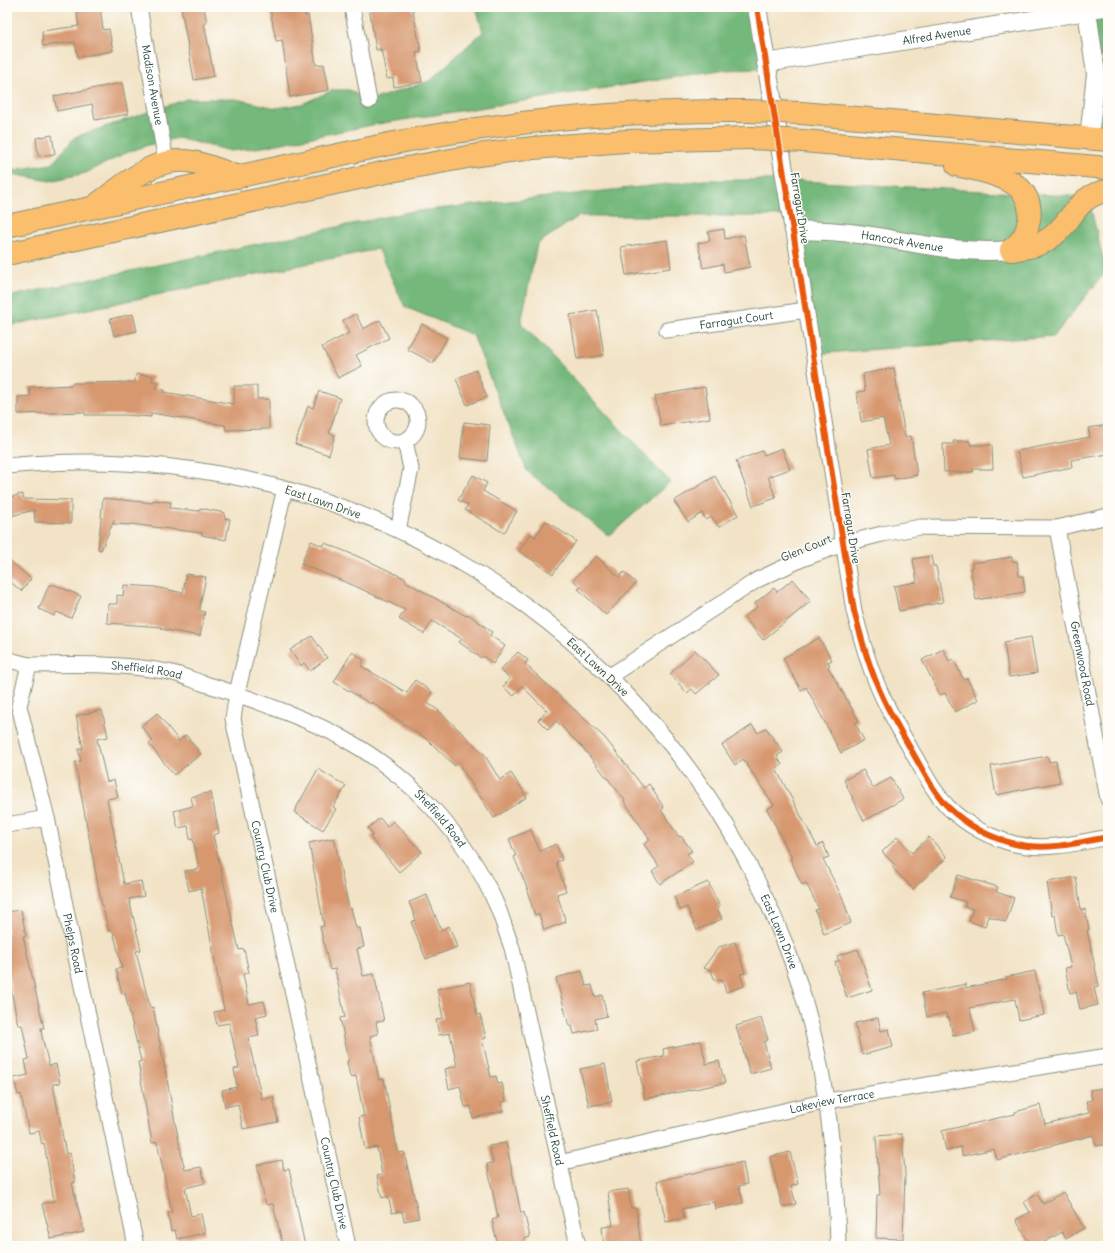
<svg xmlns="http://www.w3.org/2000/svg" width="1115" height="1253" viewBox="0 0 1115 1253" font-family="Delius,sans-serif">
	<rect width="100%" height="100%" fill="#fdfcf7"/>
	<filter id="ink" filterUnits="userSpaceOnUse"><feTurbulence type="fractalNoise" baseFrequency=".025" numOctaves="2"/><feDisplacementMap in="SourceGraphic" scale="8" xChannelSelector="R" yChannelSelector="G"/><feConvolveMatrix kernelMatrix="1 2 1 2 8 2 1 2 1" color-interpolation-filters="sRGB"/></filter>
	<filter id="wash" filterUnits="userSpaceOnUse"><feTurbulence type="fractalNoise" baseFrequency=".012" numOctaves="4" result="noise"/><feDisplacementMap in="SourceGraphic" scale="16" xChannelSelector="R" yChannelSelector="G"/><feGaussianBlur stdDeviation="0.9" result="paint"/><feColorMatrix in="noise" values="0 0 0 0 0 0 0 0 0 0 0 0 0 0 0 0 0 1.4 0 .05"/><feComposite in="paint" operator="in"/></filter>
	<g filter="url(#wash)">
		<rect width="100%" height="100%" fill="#f2e3c6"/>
		<g fill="#74b87c" stroke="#4a7a58">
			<polygon points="476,7 757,7 767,69 720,70 377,124 263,147 231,151 178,138 148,145 126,153 86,173 50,181 7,173 7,171 52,164 75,137 187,99 236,99 276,108 302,104 333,90 349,90 369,101 429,81 483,32"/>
			<polygon points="1108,8 1108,140 1089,138 1087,11"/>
			<polygon points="705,180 785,180 1088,197 1106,271 1054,336 813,354 791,216 579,216 537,244 521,323 670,482 609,536 527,471 473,335 405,307 378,249 7,326 7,297 408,212"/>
		</g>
		<g id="blocks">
			<g fill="#d79870">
				<polygon points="76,7 100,7 103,30 109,29 113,51 78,57 75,42 43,46 42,31 79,26"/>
				<polygon points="181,7 204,7 207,23 204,23 214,76 194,80"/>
				<polygon points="281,7 304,7 305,16 308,15 316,65 324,64 329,90 290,97 282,40 276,41 270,9"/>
				<polygon points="369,7 412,7 421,51 416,52 422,82 394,87 393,78 387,79 381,49 376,50"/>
				<polygon points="122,83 128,114 95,120 92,104 57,111 54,96"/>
				<polygon points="52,135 55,154 38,156 36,138"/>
				<polygon points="724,229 725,239 744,235 750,267 724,272 723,264 703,268 698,243 710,241 708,232"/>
				<polygon points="667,240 671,268 626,275 621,247"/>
				<polygon points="597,310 604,355 577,359 570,315"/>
				<polygon points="133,314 137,331 114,336 110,319"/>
				<polygon points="356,314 363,329 380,320 389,338 356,355 362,366 338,378 322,347 349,333 343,320"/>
				<polygon points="422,324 447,338 433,363 407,349"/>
				<polygon points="894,368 905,437 911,436 917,475 895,479 894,475 873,478 868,449 889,445 883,418 861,422 857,392 865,391 863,374"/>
				<polygon points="476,370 487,397 467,405 456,379"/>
				<polygon points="136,374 153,376 152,382 157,382 156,389 165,390 164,392 234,404 234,386 257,386 257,399 269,399 269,429 226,430 225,425 151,413 151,417 125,415 85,415 85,412 18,414 18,397 30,396 29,387 72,385 72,383 87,383 135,382"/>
				<polygon points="705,387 710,418 661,426 655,396"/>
				<polygon points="319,391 340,398 329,433 335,435 329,455 295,444 308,406 313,408"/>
				<polygon points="464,422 490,425 487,461 460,458"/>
				<polygon points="1108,425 1108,454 1071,460 1072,467 1023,477 1017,451 1090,437 1088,428"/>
				<polygon points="953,441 970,441 970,445 992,445 993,469 973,469 973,472 944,472 943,444 954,444"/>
				<polygon points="782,448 790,469 768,477 776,498 753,506 736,461 762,451 764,455"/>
				<polygon points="473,475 487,483 483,491 517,511 504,533 465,510 468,505 458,500"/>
				<polygon points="715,476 738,515 719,527 712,517 706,520 702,513 688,522 674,501"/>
				<polygon points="22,494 24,499 71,500 71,523 35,522 34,510 7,517 7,498"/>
				<polygon points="103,498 153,503 153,500 171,502 170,508 199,511 200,508 225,513 224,518 230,519 226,540 202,535 202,533 130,524 130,525 113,524 114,520 101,550 98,549"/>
				<polygon points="546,521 576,541 553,574 519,551 531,534 535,537"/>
				<polygon points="311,541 323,546 325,543 371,562 406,579 405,581 466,616 468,614 492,632 490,635 505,646 493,664 483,656 481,658 459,642 462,639 432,621 424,634 399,619 405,610 355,586 301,564"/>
				<polygon points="596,556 619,577 624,572 636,583 606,615 578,589 581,587 573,580"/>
				<polygon points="931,556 933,566 936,566 943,602 899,611 894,586 917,582 913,559"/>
				<polygon points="1012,557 1012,562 1017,561 1019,576 1023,576 1025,592 976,600 970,568 972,567 972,563"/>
				<polygon points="7,558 31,579 21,591 7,579"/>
				<polygon points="186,574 206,577 200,606 200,611 205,612 200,636 161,629 162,627 107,623 108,604 117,604 117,595 123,596 124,585 155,587 183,593"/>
				<polygon points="793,579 811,601 763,640 744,617 757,607 755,603 774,588 777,592"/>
				<polygon points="49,585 55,585 81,596 71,618 57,612 54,616 39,609"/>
				<polygon points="312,636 327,658 310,671 304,663 301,666 290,650"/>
				<polygon points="1031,637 1037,673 1009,677 1004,642"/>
				<polygon points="819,638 832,660 828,662 830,665 828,667 859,721 855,723 864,740 841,753 806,687 801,690 783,658"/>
				<polygon points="943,649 949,661 953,659 964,680 967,678 978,700 955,712 945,693 940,695 922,660"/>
				<polygon points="695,650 719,675 696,694 692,689 687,693 670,674"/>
				<polygon points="352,652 364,660 361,666 407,693 415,680 432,692 426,702 438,710 484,754 500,780 511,773 527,797 494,818 458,763 455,766 429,741 372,702 371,704 334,682"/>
				<polygon points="518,652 528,660 525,664 605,738 644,788 649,784 664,808 661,810 679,837 681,836 692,851 687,854 693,862 660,884 652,871 659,866 644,844 650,840 624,801 625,800 582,747 556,721 548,730 538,720 547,711 522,686 514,696 503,687 510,678 500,670"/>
				<polygon points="102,710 108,737 97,739 107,782 114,780 118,797 107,799 124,884 141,881 144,896 129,899 141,950 136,951 150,1008 153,1007 182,1158 185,1170 201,1167 205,1183 185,1188 191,1216 201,1214 205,1233 177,1239 175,1230 171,1231 168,1213 172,1212 157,1142 152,1143 138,1062 141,1061 125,993 122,994 116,969 122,968 113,931 109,931 101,901 75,762 81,761 78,749 83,748 76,716"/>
				<polygon points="157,713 179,741 186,735 201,754 174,775 149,744 153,741 141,726"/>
				<polygon points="752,725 758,733 766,728 783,752 777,756 782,765 776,769 817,846 823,843 829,857 823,859 843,899 851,923 824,934 815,910 819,909 806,883 802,885 790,858 792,858 767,809 774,805 743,759 735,765 722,745"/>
				<polygon points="1048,756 1049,762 1056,761 1060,782 996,795 991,766"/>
				<polygon points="318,769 346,786 333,807 336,809 323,830 294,812"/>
				<polygon points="863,770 873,788 891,778 903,799 864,821 844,780"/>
				<polygon points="211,792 219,833 213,835 239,950 244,949 249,973 243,974 249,1004 264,1001 267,1014 255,1017 259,1036 248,1038 262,1100 273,1097 278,1122 243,1129 238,1104 225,1107 222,1090 237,1087 234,1069 239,1068 229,1023 217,1025 214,1012 224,1010 201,888 189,891 185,871 199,869 193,839 190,840 188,826 178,828 174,811 193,806 191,797"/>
				<polygon points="380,818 387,827 393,821 422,852 399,872 370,837 373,835 368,828"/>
				<polygon points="531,830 540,851 556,844 562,860 556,862 566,891 557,894 566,922 544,930 539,914 535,915 527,891 528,890 514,857 516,856 509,839"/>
				<polygon points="897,837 912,853 929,837 947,857 913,889 892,867 895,865 882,852"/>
				<polygon points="334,838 349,909 351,908 356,928 360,928 364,947 357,949 363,976 374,974 384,1021 376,1022 378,1034 370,1036 379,1080 384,1079 398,1153 404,1152 419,1218 404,1221 402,1211 392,1213 388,1196 382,1198 377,1176 382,1175 377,1147 365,1149 359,1117 364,1116 356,1076 350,1077 347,1061 349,1060 340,1018 345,1017 335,969 330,970 320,927 324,926 309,843"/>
				<polygon points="958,875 998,887 996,892 1014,898 1006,922 988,916 985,927 969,921 973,909 964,907 966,902 950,897"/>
				<polygon points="1076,877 1081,910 1085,909 1089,930 1087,930 1099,986 1094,987 1098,1005 1080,1009 1076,992 1070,993 1065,968 1071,967 1063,934 1058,935 1055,915 1052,916 1047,882"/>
				<polygon points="708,882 720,907 717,908 722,919 697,930 687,907 680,910 674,897"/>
				<polygon points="427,895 441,930 449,926 457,947 426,959 411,922 416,920 409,902"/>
				<polygon points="21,910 26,936 23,936 44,1028 41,1028 42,1036 49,1066 56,1064 60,1083 53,1084 66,1154 70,1153 75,1183 72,1183 84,1232 51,1239 42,1204 54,1201 44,1143 42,1144 39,1131 29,1133 21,1094 18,1095 14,1078 28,1075 25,1060 29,1059 22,1025 18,1025 7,969 7,912"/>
				<polygon points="735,942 745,973 740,974 744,986 726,992 722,979 715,981 711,970 703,968 719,947"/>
				<polygon points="858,949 872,990 847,998 835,962 839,961 837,956"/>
				<polygon points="582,971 586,986 592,985 595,997 602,995 607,1016 595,1019 597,1029 574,1034 572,1026 569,1026 556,978"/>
				<polygon points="1035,971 1044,1015 1019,1020 1015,999 970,1008 975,1032 953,1036 949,1017 947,1018 946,1013 927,1017 922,993 966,984 966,988 1007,979 1006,977"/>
				<polygon points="470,982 477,1015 480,1014 486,1038 482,1039 491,1077 496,1076 498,1084 502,1083 506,1101 501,1102 503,1111 473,1118 471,1106 465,1107 460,1086 449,1089 445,1069 457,1066 450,1033 439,1035 436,1020 443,1018 437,989"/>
				<polygon points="761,1018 768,1040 764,1042 771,1068 750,1074 736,1026"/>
				<polygon points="878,1018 881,1031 889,1029 893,1047 862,1055 855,1023"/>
				<polygon points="701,1041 706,1064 719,1061 725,1083 645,1099 637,1061 664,1056 663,1049"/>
				<polygon points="605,1064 612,1102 589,1106 580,1069"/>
				<polygon points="1108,1087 1108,1144 1096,1146 1093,1135 997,1160 994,1149 962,1156 961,1147 946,1151 942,1131 1015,1114 1015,1112 1040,1105 1045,1124 1089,1113 1086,1101 1092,1100 1090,1090"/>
				<polygon points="902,1134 905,1174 903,1239 876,1238 877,1195 880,1195 876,1136"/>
				<polygon points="506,1143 521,1213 524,1212 530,1237 524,1239 525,1246 498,1246 492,1220 498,1218 487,1164 493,1163 489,1146"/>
				<polygon points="790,1152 798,1184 791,1186 796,1204 782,1207 770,1157"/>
				<polygon points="282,1160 284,1170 289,1169 305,1246 283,1246 273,1204 266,1205 257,1165"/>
				<polygon points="743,1162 747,1184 739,1186 743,1203 715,1209 714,1202 682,1209 684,1218 666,1222 657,1181"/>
				<polygon points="628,1189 631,1208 636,1208 641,1246 604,1246 602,1227 613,1226 608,1192"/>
				<polygon points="1063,1192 1084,1228 1066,1239 1062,1232 1038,1246 1031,1246 1016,1220 1030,1212 1024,1202 1037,1194 1043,1204"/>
			</g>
		</g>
	</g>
	<g filter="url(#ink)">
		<use href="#blocks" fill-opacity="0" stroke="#88907d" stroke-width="1"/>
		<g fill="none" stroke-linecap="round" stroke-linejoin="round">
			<defs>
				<g id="minor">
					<path id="s1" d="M139 7 166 162"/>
					<polyline points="352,7 369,101"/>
					<polyline points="1086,7 1087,11 1108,8"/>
					<path d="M794 231 854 611C862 641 870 671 884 700 893 719 904 737 914 755 925 774 934 793 949 808 968 826 991 838 1015 844 1046 851 1078 843 1108 837"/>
					<path id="s2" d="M667 330 806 310"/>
					<circle cx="397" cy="421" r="21"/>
					<path id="s3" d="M7 466C347 431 658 625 784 941 823 1038 836 1143 838 1246"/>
					<path id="s4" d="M285 488 237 693 233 719 348 1246"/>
					<path id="s5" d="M1057 528 1108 799"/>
					<polyline points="398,530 411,469 405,441"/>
					<path id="s6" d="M7 658 13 661 29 665 19 706 47 818 136 1246"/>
					<path id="s7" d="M29 665C75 664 122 663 168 672 179 674 191 679 202 683 229 691 254 700 280 710 300 718 321 726 341 737 411 775 466 835 498 908 503 921 507 935 512 948L578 1246"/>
					<polyline points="610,676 757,580 802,559 843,544 882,534 921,527 1057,528 1108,516"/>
					<polyline points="7,825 47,818"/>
					<path id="s8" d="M559 1163 827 1101 1108 1056"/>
				</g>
				<g id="tertiary">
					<path id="s9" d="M757 7 794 231C867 226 938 257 1011 250"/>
					<path id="s10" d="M766 63 1087 11 1096 74 1089 138"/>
				</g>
				<g id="trunk">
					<polyline points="801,113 1108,140"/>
					<polyline points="803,141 1108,168"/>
					<path d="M957 165C985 172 1036 178 1029 220 1027 233 1022 242 1011 250"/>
					<path d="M99 203C127 183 157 154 193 162 208 165 223 171 238 177"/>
					<path d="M7 226 389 144C508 120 627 110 748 111"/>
					<path d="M1011 250C1023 248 1037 247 1047 240 1073 225 1074 195 1108 191"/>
					<polyline points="7,254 391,171 478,155 533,148 626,141 751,138"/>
				</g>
			</defs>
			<use href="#minor" stroke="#88907d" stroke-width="17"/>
			<use href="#tertiary" stroke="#88907d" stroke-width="20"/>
			<use href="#trunk" stroke="#88907d" stroke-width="24"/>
			<use href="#minor" stroke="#fff" stroke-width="15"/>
			<use href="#tertiary" stroke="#fff" stroke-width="18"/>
			<use href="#trunk" stroke="#fabe6d" stroke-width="22"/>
			<defs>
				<g id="trunk-bridge">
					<polyline points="748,111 801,113"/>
					<polyline points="751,138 803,141"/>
				</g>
			</defs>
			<use href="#trunk-bridge" stroke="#88907d" stroke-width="24" stroke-linecap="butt"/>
			<use href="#trunk-bridge" stroke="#fabe6d" stroke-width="22"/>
			<defs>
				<path id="cycleway" d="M757 7 854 611C862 641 870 671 884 700 893 719 904 737 914 755 925 774 934 793 949 808 968 826 991 838 1015 844 1046 851 1078 843 1108 837"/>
			</defs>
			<use href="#cycleway" stroke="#fdfcf7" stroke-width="8"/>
			<use href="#cycleway" stroke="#e8590c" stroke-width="6"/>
		</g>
	</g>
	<g text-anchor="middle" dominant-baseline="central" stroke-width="3" stroke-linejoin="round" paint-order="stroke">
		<g font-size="11" fill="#1f3d34" stroke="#fdfcf7">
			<text stroke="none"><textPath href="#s10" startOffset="173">Alfred Avenue</textPath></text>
			<text stroke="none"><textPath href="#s1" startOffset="79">Madison Avenue</textPath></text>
			<text transform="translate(800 208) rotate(81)">Farragut Drive</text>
			<text stroke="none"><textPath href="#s9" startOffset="336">Hancock Avenue</textPath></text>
			<text stroke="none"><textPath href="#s2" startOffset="70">Farragut Court</textPath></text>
			<text transform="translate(323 502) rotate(19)">East Lawn Drive</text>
			<text transform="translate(851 528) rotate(81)">Farragut Drive</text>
			<text transform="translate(806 548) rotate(-22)">Glen Court</text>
			<text stroke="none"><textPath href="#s5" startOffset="138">Greenwood Road</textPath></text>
			<text transform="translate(598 667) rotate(43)">East Lawn Drive</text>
			<text stroke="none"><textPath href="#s7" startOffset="118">Sheffield Road</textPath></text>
			<text stroke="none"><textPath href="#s7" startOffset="454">Sheffield Road</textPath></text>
			<text stroke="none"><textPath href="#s4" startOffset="388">Country Club Drive</textPath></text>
			<text stroke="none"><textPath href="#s3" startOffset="968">East Lawn Drive</textPath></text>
			<text stroke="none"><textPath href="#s6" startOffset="309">Phelps Road</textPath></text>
			<text stroke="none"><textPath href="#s8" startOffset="280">Lakeview Terrace</textPath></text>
			<text stroke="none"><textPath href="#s7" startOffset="790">Sheffield Road</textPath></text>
			<text stroke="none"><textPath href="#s4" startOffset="712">Country Club Drive</textPath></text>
		</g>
	</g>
	<rect width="1115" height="1253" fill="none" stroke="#fdfcf7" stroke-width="24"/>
</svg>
